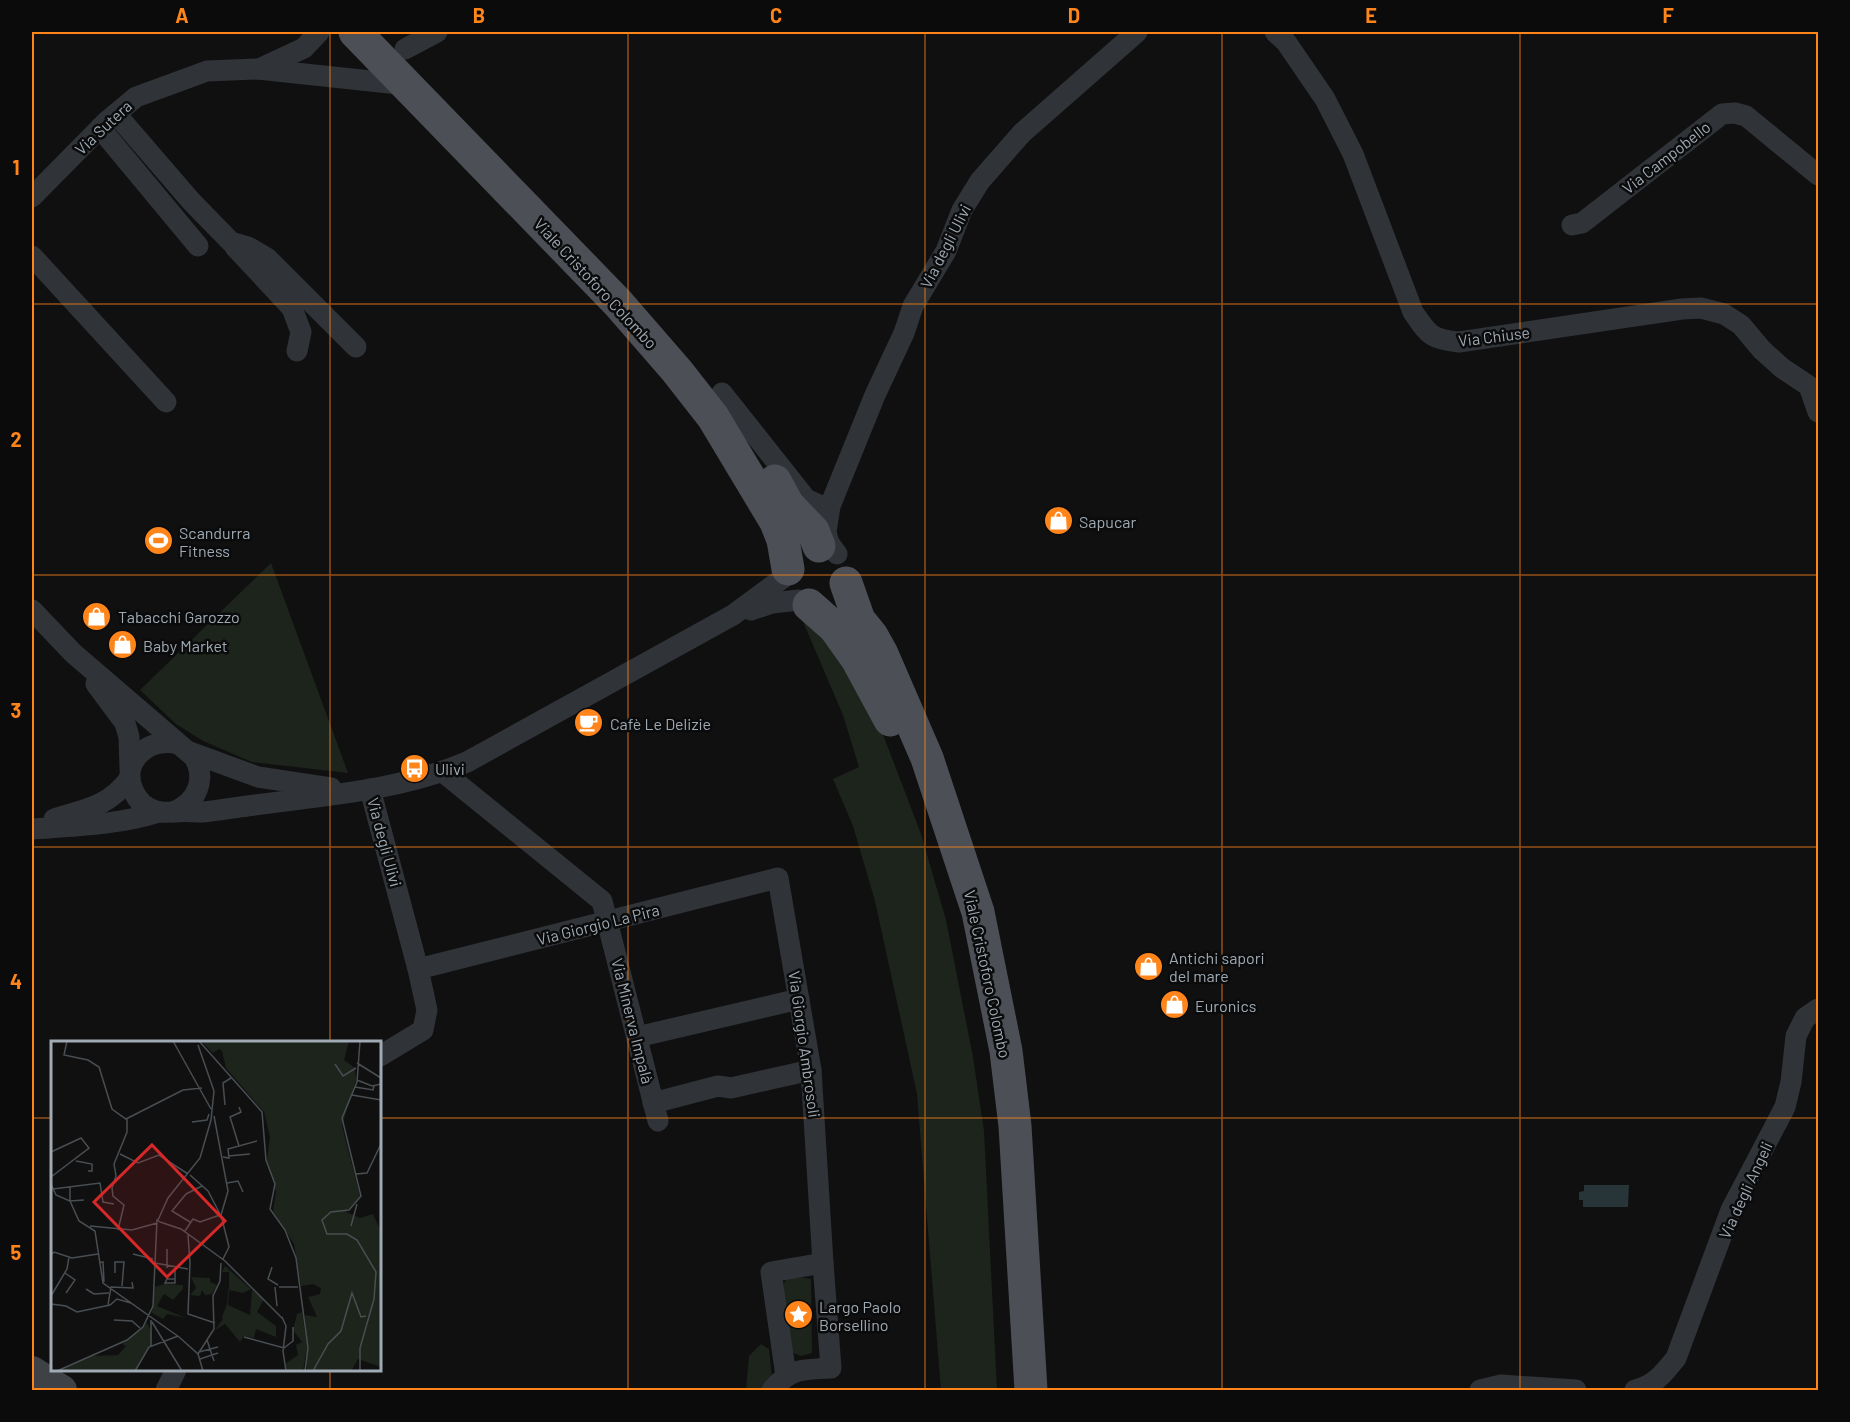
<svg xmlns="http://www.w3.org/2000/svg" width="1850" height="1422" viewBox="0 0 1850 1422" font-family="Barlow,sans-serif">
	<rect width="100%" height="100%" fill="#101011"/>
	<g fill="#1c241c">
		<polygon points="271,563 348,773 252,762 203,741 176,724 140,690"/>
		<polygon points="801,617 819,627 879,724 921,834 946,920 973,1057 984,1131 997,1390 941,1390 917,1094 875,901 853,826 833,779 859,767 843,715"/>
		<polygon points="793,1276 811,1279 812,1353 801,1356 793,1353 782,1287 786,1280"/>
		<polygon points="761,1344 769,1349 772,1379 762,1390 746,1390 749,1356"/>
	</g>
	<polygon fill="#273438" points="1584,1185 1629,1185 1628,1207 1583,1207 1583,1200 1579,1200 1579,1192 1584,1191"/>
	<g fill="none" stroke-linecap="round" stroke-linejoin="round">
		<g stroke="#303337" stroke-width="21">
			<path d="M1275 32 1286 42 1325 99 1353 154 1413 312C1429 335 1430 339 1459 342L1682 309 1701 308 1724 314 1741 325 1762 350 1782 368 1809 386 1818 412"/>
			<polyline points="405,49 437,32"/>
			<polyline points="259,69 304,48 319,32"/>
			<polyline points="116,114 191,201 231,242 248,247 267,258 356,347"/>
			<polyline points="100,128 198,246"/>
			<polyline points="32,197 106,122 136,97 207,71 258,69 408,85"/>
			<polyline points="1572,225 1582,223 1722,114 1735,113 1746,116 1818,175"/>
			<polyline points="235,247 292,308 301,332 297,351"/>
			<polyline points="32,256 166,402"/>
			<polyline points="722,393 806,499 819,505 830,506"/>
			<polyline points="837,554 829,543 826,532 830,506 875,395 904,333 913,306 946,251 962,210 980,181 1022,133 1137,32"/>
			<path d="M32 610 73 653 194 757C207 779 197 803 173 812"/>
			<polyline points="751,610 772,603 799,600"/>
			<polyline points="96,684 125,723 129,737 130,769"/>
			<path d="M178 744C151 736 120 760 133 790 137 800 145 808 156 811 162 813 168 812 174 812 183 811 192 812 202 812 217 811 232 808 247 806 320 796 398 791 467 762L733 615 787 575"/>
			<polyline points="190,752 258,777 331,788"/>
			<polyline points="443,772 602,901 658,1121"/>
			<polyline points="370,789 418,969 427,1010 423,1030 380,1056"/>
			<path d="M54 819C86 809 108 807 130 778"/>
			<path d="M32 829C74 826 118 825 159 812"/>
			<polyline points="418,969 778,878 811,1070 823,1263"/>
			<polyline points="637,1037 799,999"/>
			<polyline points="653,1103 718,1086 731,1088 811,1070"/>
			<polyline points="166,1390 176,1370"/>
			<path d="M772 1390C791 1367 803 1370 831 1368L823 1263 771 1272 786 1376"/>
			<polyline points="1480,1390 1501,1385 1576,1390"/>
			<path d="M1635 1390C1654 1386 1664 1373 1676 1358L1731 1210 1785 1107 1791 1082 1796 1036 1805 1018 1818 1009"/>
		</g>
		<polyline stroke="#3e4247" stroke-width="30" points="32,1371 62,1390"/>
		<g stroke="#4c5056" stroke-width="33">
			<polyline points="355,32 618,303 677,371 713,417 776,522 783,540 788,569"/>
			<polyline points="775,481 788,505 813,531 819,546"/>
			<polyline points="846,583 859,620 872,636 882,654 927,758 978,912 1006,1051 1015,1126 1031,1390"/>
			<polyline points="809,605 835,628 857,659 890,720"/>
		</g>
	</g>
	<path fill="none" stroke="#ff851a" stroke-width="1.5" stroke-opacity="0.55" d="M330 32V1042M628 32V1390M925 32V1390M1222 32V1390M1520 32V1390M32 304H1818M32 575H1818M32 847H1818M32 1118H52M380 1118H1818M330 1370V1390"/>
	<defs>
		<symbol id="shop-disc" viewBox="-11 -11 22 22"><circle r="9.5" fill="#ff851a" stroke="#0b0b0c"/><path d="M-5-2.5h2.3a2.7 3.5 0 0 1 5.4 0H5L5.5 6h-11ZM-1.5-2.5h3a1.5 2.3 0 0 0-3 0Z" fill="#fff"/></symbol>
		<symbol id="stadium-disc" viewBox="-11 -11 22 22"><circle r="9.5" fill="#ff851a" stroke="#0b0b0c"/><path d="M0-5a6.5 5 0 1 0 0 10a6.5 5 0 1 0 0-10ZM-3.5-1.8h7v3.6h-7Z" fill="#fff"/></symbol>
		<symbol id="cafe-disc" viewBox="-11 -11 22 22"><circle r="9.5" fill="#ff851a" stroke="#0b0b0c"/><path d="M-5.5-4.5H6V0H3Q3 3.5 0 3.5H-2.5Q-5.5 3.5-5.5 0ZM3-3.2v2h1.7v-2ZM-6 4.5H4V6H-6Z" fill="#fff"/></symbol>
		<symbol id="bus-disc" viewBox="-11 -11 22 22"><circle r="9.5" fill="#ff851a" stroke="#0b0b0c"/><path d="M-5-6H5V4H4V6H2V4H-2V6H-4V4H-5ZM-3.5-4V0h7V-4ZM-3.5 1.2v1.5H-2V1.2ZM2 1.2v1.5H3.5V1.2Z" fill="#fff"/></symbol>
		<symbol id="sight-disc" viewBox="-11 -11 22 22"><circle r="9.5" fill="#ff851a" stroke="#0b0b0c"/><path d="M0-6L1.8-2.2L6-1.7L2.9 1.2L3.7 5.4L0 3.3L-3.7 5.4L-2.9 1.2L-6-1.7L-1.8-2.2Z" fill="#fff"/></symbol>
	</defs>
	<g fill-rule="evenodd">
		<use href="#shop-disc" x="1042" y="504" width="33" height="33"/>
		<use href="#stadium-disc" x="142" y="524" width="33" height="33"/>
		<use href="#shop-disc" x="80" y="600" width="33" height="33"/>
		<use href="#shop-disc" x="106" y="628" width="33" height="33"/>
		<use href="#cafe-disc" x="572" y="706" width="33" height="33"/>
		<use href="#bus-disc" x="398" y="752" width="33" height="33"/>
		<use href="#shop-disc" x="1132" y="950" width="33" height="33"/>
		<use href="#shop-disc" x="1158" y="988" width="33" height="33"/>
		<use href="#sight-disc" x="782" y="1298" width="33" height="33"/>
	</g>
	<g text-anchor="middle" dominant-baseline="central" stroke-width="5" stroke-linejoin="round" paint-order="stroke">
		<g font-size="16" fill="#9faab4" stroke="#0b0b0c">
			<text transform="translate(103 127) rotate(-43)">Via Sutera</text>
			<text transform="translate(1666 157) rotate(-38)">Via Campobello</text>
			<text transform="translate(945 246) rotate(-63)">Via degli Ulivi</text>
			<text transform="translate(596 283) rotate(47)">Viale Cristoforo Colombo</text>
			<text transform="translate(1494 336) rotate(-7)">Via Chiuse</text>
			<text transform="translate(385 842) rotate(75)">Via degli Ulivi</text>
			<text transform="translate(598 924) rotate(-14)">Via Giorgio La Pira</text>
			<text transform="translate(988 974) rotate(78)">Viale Cristoforo Colombo</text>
			<text transform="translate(633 1021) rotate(76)">Via Minerva Impalà</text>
			<text transform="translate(805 1044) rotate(82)">Via Giorgio Ambrosoli</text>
			<text transform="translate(1745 1190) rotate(-65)">Via degli Angeli</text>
		</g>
		<g font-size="16" fill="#9faab4" stroke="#0b0b0c" text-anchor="start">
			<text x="1079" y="521">Sapucar</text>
			<text x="179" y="532">Scandurra<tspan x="179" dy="18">Fitness</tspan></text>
			<text x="118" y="616">Tabacchi Garozzo</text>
			<text x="143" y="645">Baby Market</text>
			<text x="610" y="723">Cafè Le Delizie</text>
			<text x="435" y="768">Ulivi</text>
			<text x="1169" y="957">Antichi sapori<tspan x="1169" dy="18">del mare</tspan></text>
			<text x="1195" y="1005">Euronics</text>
			<text x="819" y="1306">Largo Paolo<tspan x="819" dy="18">Borsellino</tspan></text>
		</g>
	</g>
	<g transform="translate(51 1041)">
		<rect width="330" height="330" fill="#101011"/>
		<path d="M150 0H298L293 19 304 27 305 39 291 85 309 155 295 171 309 177 322 173 330 191V326L307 318 300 330H256L254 274 266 276 257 256 269 253 270 247 262 243 250 245 243 203 222 170 225 150 216 119 219 96 213 71 175 27 171 10 168 8 162 12ZM174 225 200 248 192 252 178 249 177 264 199 274 201 249 213 258 206 271 225 285V296L205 288 203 297 193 295 189 301 174 283 164 289 172 278 171 276 176 263 177 249 178 248V231H171ZM140 236 159 237V241L166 244 161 253 154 254 151 249 149 255 139 254 145 247ZM113 243 132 244V248L122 259 113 253 106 265 135 277 116 273 112 278 101 272 104 246ZM251 271 256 307 252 330H236L234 323 247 314 245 304 251 301 242 289 246 273ZM96 282 101 292 99 304 83 330H7L42 315 67 314 75 305 71 303Z" fill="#1c241c"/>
		<path fill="none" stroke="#494e52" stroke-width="1.5" d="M16 0 13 14 37 19 48 26 61 68 76 79V91L63 123 65 135 61 147 62 155 73 164 67 189M122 0 160 68M148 0 211 71 215 119 224 143 219 168 234 189 245 217 257 307 254 330M309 0 306 41 291 77 310 155 298 169 280 171 271 179 276 193H296L306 199 325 231 323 258 309 307V330M306 22 330 37M284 23 292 35 305 27M306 39 321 45 330 43M304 46 322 49 323 45M301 54 330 59M174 64 172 42 180 37M188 66 190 71 179 76 188 105M163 75 177 150 170 174 178 206 172 218M75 78 132 49 151 47M141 81 156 79 158 73M0 111 30 97 38 107 0 136M69 113 87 122 108 114 137 133M177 115 199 113M172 116 178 117 177 108 206 100M25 120 41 123V130H37M305 133 316 132 330 103M139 134 157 150 169 173M176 142 187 140 192 151M0 143 5 154 19 160 28 180 44 190 52 242 128 296 147 313 152 330M19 146V160L33 159M2 148 49 142 52 161 63 163M141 150 135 153 151 145M135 153 121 170 139 181M107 179 117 157 149 117 160 79 163 50 147 4M109 181 130 188 174 220 231 277M39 185 81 189 106 182M300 185 306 163M134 190 142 178 149 181 169 174M137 194 139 222M82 213 102 218M0 214 3 211 21 217 47 213M48 222 52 221 53 241M104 222 137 228M139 222 137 273 164 282M221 226 217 238 227 244M116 227V208M14 232 24 239 15 252M64 232V221H73L71 245M124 238H116L114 242H124V227M224 246 226 265M228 246H247M35 248 43 253 58 252M0 255 16 228 18 216M0 263 15 265 26 271 59 264 66 258 80 262M57 264 60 246 82 247 81 241M231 276 235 285 232 310 235 330M63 279 81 280 89 287M100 279V305M101 281 131 330M193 296 233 307 242 300V286M156 299 163 320M148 311 167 306M147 313 163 288 162 255 169 240 170 222M149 318 167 312M6 330 76 299 92 286 102 265 106 179 109 181M84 330 98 306 127 295M262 330 277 303 290 290 301 252 310 276 315 275"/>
		<path fill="#d62828" fill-opacity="0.15" stroke="#d62828" stroke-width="3" d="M101 104 174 180 116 236 43 161Z"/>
		<rect width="330" height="330" fill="none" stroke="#9faab4" stroke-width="3"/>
	</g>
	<rect width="1850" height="1422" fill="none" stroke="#0b0b0c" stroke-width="66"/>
	<rect x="33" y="33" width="1784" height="1356" fill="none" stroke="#ff851a" stroke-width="2"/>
	<g font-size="20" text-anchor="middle" font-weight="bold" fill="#ff851a">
		<text x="182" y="23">A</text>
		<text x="479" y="23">B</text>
		<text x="776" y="23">C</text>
		<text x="1074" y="23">D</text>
		<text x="1371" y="23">E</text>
		<text x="1668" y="23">F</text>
		<text x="16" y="175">1</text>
		<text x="16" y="447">2</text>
		<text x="16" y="718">3</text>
		<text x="16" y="989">4</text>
		<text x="16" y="1260">5</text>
	</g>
</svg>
